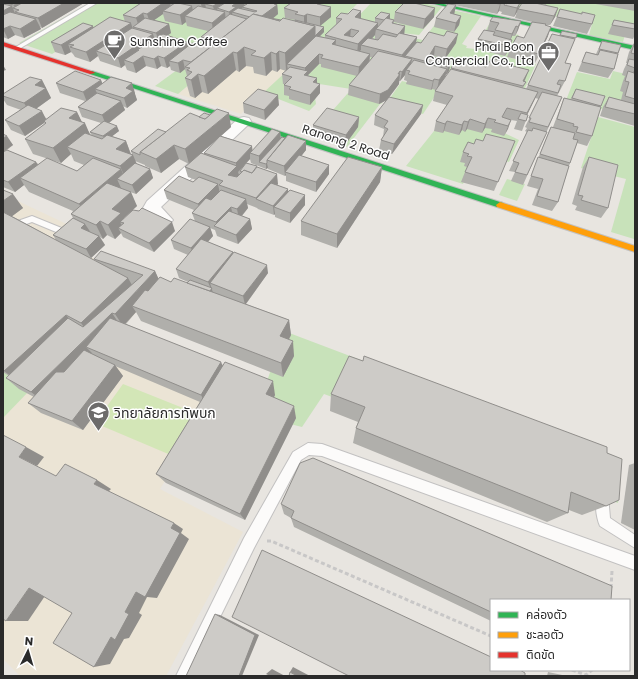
<svg xmlns="http://www.w3.org/2000/svg" width="638" height="679" viewBox="0 0 638 679" font-family="Poppins,'Noto Sans Thai',sans-serif">
	<rect width="100%" height="100%" fill="#e8e5e0"/>
	<g fill="#ebe4d5">
		<polygon points="257,29 317,44 241,114 178,94"/>
		<polygon points="3,194 73,227 57,244 161,284 124,326 233,370 160,489 243,532 166,676 20,676 3,659"/>
	</g>
	<g fill="#c8e2ba">
		<polygon points="89,3 158,3 218,30 187,54 94,29 52,54 19,43"/>
		<polygon points="220,3 358,3 337,24 348,27 371,3 423,3 442,7 419,35 401,33 398,29 402,25 397,23 394,29 394,34 423,40 447,9 481,16 462,44 467,46 466,48 475,49 492,19 504,32 519,35 507,57 536,64 521,97 449,73 406,62 351,89 313,83 316,104 309,111 263,93 316,44"/>
		<polygon points="489,3 635,3 635,33 626,31 623,42 589,35 592,24 597,25"/>
		<polygon points="181,67 205,71 178,94 155,86"/>
		<polygon points="613,71 630,75 631,116 601,109 598,117 635,127 635,233 634,239 611,232 626,179 581,168 598,117 563,108 577,72 610,79"/>
		<polygon points="402,81 439,90 423,114 387,106 390,98"/>
		<polygon points="348,93 383,103 380,104 347,147 321,139 336,121 326,118"/>
		<polygon points="483,123 519,140 509,162 476,155 463,184 406,166 434,131"/>
		<polygon points="507,179 525,184 517,201 499,195"/>
		<polygon points="284,331 622,459 618,503 324,394 302,427 278,421 261,399"/>
		<polygon points="3,369 30,390 3,418"/>
	</g>
	<polygon fill="#d3e6b7" points="123,384 198,414 173,456 95,423"/>
	<g fill="none" stroke-linecap="round" stroke-linejoin="round">
		<defs>
			<g id="lane">
				<polygon points="90,3 97,3 19,49 14,48"/>
				<polygon points="32,216 64,229 65,231 61,234 32,222 18,227 3,236 3,229 12,223"/>
				<polygon points="308,443 322,444 635,556 635,570 322,456 309,455 301,460 254,548 191,676 176,676 244,538 293,452"/>
				<path d="M602 489 606 491 608 495 610 518 635 535V548L600 526C596 517 594 501 598 491Z"/>
			</g>
			<path id="street" d="M244 117 249 118 251 121 249 124 161 207 173 220 170 224C158 228 149 218 143 208L147 201 239 118Z"/>
			<g id="fast">
				<polygon points="430,3 439,3 635,46 635,50"/>
				<polygon points="92,71 503,203 504,205 503,207 497,207 90,74 90,72"/>
			</g>
			<polygon id="slow" points="500,202 635,246 635,252 497,207 496,205"/>
			<polygon id="jam" points="3,42 94,72 95,73 90,74 3,46"/>
		</defs>
		<use href="#lane" stroke="#c2c1c1" stroke-width="2"/>
		<use href="#street" stroke="#c2c1c1" stroke-width="2"/>
		<use href="#fast" stroke="#c2c1c1" stroke-width="2"/>
		<use href="#slow" stroke="#c2c1c1" stroke-width="2"/>
		<use href="#jam" stroke="#c2c1c1" stroke-width="2"/>
		<g stroke="#c8c7c7" stroke-width="3" stroke-dasharray="4 2.5" stroke-linecap="butt">
			<polyline points="267,541 271,541 491,636"/>
			<polyline points="611,588 612,571"/>
			<polyline points="572,670 586,675 592,670"/>
		</g>
		<use href="#lane" fill="#fcfbfa" fill-rule="evenodd"/>
		<use href="#street" fill="#fcfbfa" fill-rule="evenodd"/>
		<use href="#fast" fill="#30b455" fill-rule="evenodd"/>
		<use href="#slow" fill="#ff9f0a" fill-rule="evenodd"/>
		<use href="#jam" fill="#e5322d" fill-rule="evenodd"/>
	</g>
	<g fill="#b0afab" fill-rule="evenodd">
		<polygon points="3,3 84,3 42,28 40,27 41,29 24,38 15,35 8,39 3,37"/>
		<path d="M141 3H277L278 14 272 19 281 20 295 21V20L285 18 284 8 291 3H321V5L331 17 320 26 324 27V32L320 36 325 38V35L336 25V18L361 11V19L375 22V18L390 14 389 19 394 20 395 12 434 17 423 29 394 22V24L405 26 404 34 417 37 416 43H456L445 59 434 56 433 57 451 61 449 71 445 76V78L450 71 451 68 486 67 510 63V65L524 82H526L523 88 526 89 528 85 559 36 562 31 577 34 565 63V81L557 96 562 97 523 185 511 181 515 172 509 171 527 132 525 131 527 128 525 127 539 99 535 98 527 115H528L522 131 514 129 517 121 511 120 504 136 491 132 492 129 485 128 482 133 467 129 465 132 462 130 459 135 444 131 443 133 434 131 436 121 447 105 433 101 435 91 436 90 432 89 431 90 406 84 407 81 404 80 405 75 400 81H399V84L387 100 379 104 348 95 349 85 357 76 321 67V64H319L308 75 317 83 320 93 310 105 289 99V96L284 95V84H283L282 74 286 71 280 69 277 72 272 70 266 76 254 73 253 67 246 66 239 72 236 70 208 94 202 92 195 98 190 96 185 78 187 76 185 69 180 73 171 70 170 66 167 68 161 66 157 69 146 66 136 73 127 70 125 65 121 68 100 61 98 56 90 62 75 57 73 54 71 52 65 55 55 52 51 42 93 26V28L125 22 123 15ZM163 14 165 21 182 25 186 22 187 26 208 31 201 37 202 44 201 45 188 46 168 35 171 33 169 24 154 20ZM375 35V39L378 40 372 38ZM370 57 373 58 370 61Z"/>
		<polygon points="445,3 507,3 507,4 519,8 558,8 555,17 550,25 546,25 548,36 535,63 507,57 511,47 524,38 541,24 515,18 517,12 514,17 501,14 502,12 499,11 497,14"/>
		<polygon points="536,3 547,3 546,5"/>
		<polygon points="590,3 635,3 635,11"/>
		<polygon points="456,5 454,14 461,16 459,25 454,32 434,27 436,18"/>
		<polygon points="560,9 592,24 587,34 553,26"/>
		<polygon points="614,20 635,24 635,35 633,39 608,34"/>
		<polygon points="490,21 521,21 518,30 515,36 512,36 511,39 509,49 505,56 476,49 478,39 487,31"/>
		<polygon points="635,38 635,126 600,116 603,107 609,97 621,100 623,92 620,91 623,81 625,76 622,75 624,69 627,63 626,63 629,52 634,43"/>
		<polygon points="602,41 621,45 614,69 608,78 578,71 586,52 596,54"/>
		<path d="M42 80 51 98 36 109 47 119 77 112 81 121 91 135 92 136 90 132 101 123 82 117 78 107 85 101 60 93 56 83 101 80 102 84 135 93V94L137 100 127 108 123 106 125 110 109 123 119 131 112 136 126 141 131 154H132L131 151 166 132 231 127 221 136 252 146V151L280 132 281 138 306 150 301 156 329 165V174L316 192 286 181V175L285 176 268 169V168L266 169 251 163 250 159 246 163 257 166V167L278 184 277 185 288 189V191L305 205 290 223 275 217V214L274 215 258 209 257 208 247 204 248 208 242 216 250 219 252 229 238 244 217 236 215 230 210 228 213 236 208 242 233 252V253L268 273 246 304 289 320 291 335 289 340 294 356 283 377 141 321 136 312 126 324 223 365 275 395 274 397 296 418 245 520 166 483 156 474 200 402 115 366 123 376 83 430 41 413 28 403 34 397 19 389 6 378 9 376 3 372V190L23 208 12 216 56 240 53 235 73 218 71 214 73 211 29 192 24 185 15 192 3 187V134L13 145 7 150 36 162 38 164 77 171 84 165 74 161 71 154 61 163 33 154 25 139 45 124 44 123 25 136 11 130 5 120 21 110 7 105 3 99V94ZM219 138 204 153V154L201 153ZM179 159 189 164 195 159 185 167 188 177 196 180 193 182 164 190 167 199 194 210 192 213 195 221 171 240 174 249 188 255 176 269 179 278 188 282 187 283 171 282 158 279 155 271 94 259 96 261 87 256 91 258 105 245 100 237 103 239 107 235 115 239 121 233 123 237 154 252 175 231 124 218 137 206 127 191 136 194 153 178 150 169 136 164 135 161 145 165V166L161 173Z"/>
		<polygon points="576,89 601,106 592,136 587,146 577,143 569,166 558,202 552,211 532,205 538,189 527,186 547,136 551,127 553,127 564,98 570,100"/>
		<polygon points="243,103 279,105 265,120 244,113"/>
		<polygon points="423,105 421,114 392,154 379,150 381,140 383,137 384,129 374,125 375,115"/>
		<polygon points="359,117 358,127 345,145 313,135 313,125"/>
		<polygon points="483,141 515,141 494,191 461,182 467,167 464,166 465,163 460,162 463,152 474,144"/>
		<polygon points="589,157 608,208 601,218 575,210 577,206 572,204 583,167"/>
		<polygon points="382,167 380,182 337,248 301,235 301,221"/>
		<polygon points="331,394 607,453 606,506 582,515 569,510 568,513 547,522 353,443 356,428 358,422 330,411"/>
		<polygon points="635,463 635,530 621,523 629,465"/>
		<polygon points="281,504 491,600 491,621 294,527 291,518 284,514"/>
		<polygon points="548,672 567,676 547,676"/>
	</g>
	<g fill="#908e8b">
		<polygon points="18,3 35,3 19,10 15,9 14,5"/>
		<polygon points="64,3 84,3 42,28 38,18"/>
		<polygon points="163,3 170,3 171,8 163,11 163,14 150,23 147,14"/>
		<polygon points="202,3 208,3 205,4 207,11 203,13 201,4"/>
		<polygon points="218,3 224,3 217,8 218,13 215,15 213,6"/>
		<polygon points="236,3 244,3 245,7 242,7 242,9 237,13 232,12 233,19 231,21 229,12 232,6"/>
		<polygon points="275,3 277,3 278,14 265,25 259,19"/>
		<polygon points="501,3 499,11 497,14 500,4"/>
		<polygon points="520,3 517,12 514,17 517,8"/>
		<polygon points="456,5 454,15 450,13"/>
		<polygon points="12,6 16,16 3,23 3,11"/>
		<polygon points="192,6 194,16 185,16 186,22 182,25 180,15"/>
		<polygon points="331,7 331,17 320,26 320,17"/>
		<polygon points="435,8 434,17 423,29 425,19"/>
		<polygon points="558,8 555,17 550,25 554,16"/>
		<polygon points="361,11 361,20 355,17"/>
		<polygon points="225,12 226,22 213,32 212,23"/>
		<polygon points="143,13 146,23 139,27 136,18"/>
		<polygon points="307,14 307,23 304,26 304,16"/>
		<polygon points="390,14 390,19 384,25 384,20"/>
		<polygon points="461,16 459,25 454,32 456,23"/>
		<polygon points="36,19 41,29 24,38 20,29"/>
		<polygon points="521,21 518,30 515,36 518,27"/>
		<polygon points="131,23 134,33 96,51 98,56 90,62 86,52"/>
		<polygon points="378,23 378,30 376,29 375,35 365,46 361,45 361,50 357,53 358,44"/>
		<polygon points="169,24 171,33 159,42 156,33"/>
		<polygon points="10,26 15,35 8,39 3,29"/>
		<polygon points="93,26 96,36 74,45 68,44 71,52 65,55 61,45"/>
		<polygon points="315,26 324,27 324,32 315,41 287,64 288,70 286,71 285,53"/>
		<polygon points="405,26 404,36 396,44 398,35"/>
		<polygon points="516,26 512,36 509,43 512,34"/>
		<polygon points="551,27 548,36 535,63"/>
		<polygon points="351,29 350,38 344,35"/>
		<polygon points="153,34 156,43 139,50 137,50 139,55 124,60 125,65 121,68 118,58"/>
		<polygon points="458,34 456,43 445,59 447,49"/>
		<polygon points="417,37 415,47 405,56 405,60 401,65 402,55"/>
		<polygon points="336,40 335,50 332,44"/>
		<polygon points="512,40 509,49 505,56 509,46"/>
		<polygon points="187,42 189,51 169,61 170,66 167,68 164,58"/>
		<polygon points="435,46 434,56 429,62 429,56"/>
		<polygon points="244,47 246,66 239,72 237,53"/>
		<polygon points="279,51 280,69 277,72 276,54"/>
		<polygon points="233,52 236,70 208,94 204,76"/>
		<polygon points="271,52 272,70 266,76 264,58"/>
		<polygon points="319,54 319,64 308,75 308,81 305,74 305,68"/>
		<polygon points="370,54 369,63 358,77 359,67"/>
		<polygon points="143,56 146,66 136,73 133,63"/>
		<polygon points="158,56 161,66 157,69 154,59"/>
		<polygon points="412,59 410,69 406,70 405,75 400,81 402,72"/>
		<polygon points="183,60 185,69 180,73 178,63"/>
		<polygon points="451,61 449,71 445,76 448,67"/>
		<polygon points="3,65 6,70 3,71"/>
		<polygon points="447,69 445,78 437,90 439,80"/>
		<polygon points="529,70 525,80 522,86 523,81"/>
		<polygon points="400,71 399,76 400,74 399,84 387,100 379,104 380,94"/>
		<polygon points="198,74 202,92 195,98 191,80"/>
		<polygon points="317,78 317,87 320,84 320,93 310,105 310,95 313,82"/>
		<polygon points="434,79 432,89 431,90 433,81"/>
		<polygon points="42,80 51,98 30,113 24,103 35,85"/>
		<polygon points="101,80 105,90 95,89 98,95 87,102 83,92"/>
		<polygon points="132,83 135,93 135,94 137,100 127,108 124,98 126,88"/>
		<polygon points="538,92 534,101 523,123 527,113"/>
		<polygon points="278,95 279,105 265,120 264,110"/>
		<polygon points="121,101 125,110 106,125 102,115"/>
		<polygon points="423,105 421,114 392,154 394,144"/>
		<polygon points="42,111 47,121 44,121 44,123 25,136 19,126"/>
		<polygon points="77,112 83,124 85,123 91,137 67,147 71,154 61,163 53,148 69,118"/>
		<polygon points="229,113 231,127 189,164 185,149"/>
		<polygon points="359,117 358,127 345,145 346,135"/>
		<polygon points="488,118 485,128 482,133 485,124"/>
		<polygon points="470,119 467,129 465,132 468,122"/>
		<polygon points="511,120 508,129 504,136 508,126"/>
		<polygon points="447,121 444,131 443,133 445,124"/>
		<polygon points="464,121 462,130 459,135 462,125"/>
		<polygon points="117,126 119,131 106,141 103,136"/>
		<polygon points="280,132 281,141 259,162 259,156"/>
		<polygon points="7,136 13,145 3,152 3,138"/>
		<polygon points="126,141 131,155 116,149"/>
		<polygon points="306,141 306,150 288,173 285,172 286,175 285,176 284,166"/>
		<polygon points="174,145 179,159 161,173 156,159"/>
		<polygon points="252,146 253,154 250,153 250,159 238,172 239,175 230,184 228,175 236,166 236,163"/>
		<polygon points="133,155 139,169 126,180 120,166"/>
		<polygon points="36,162 42,171 20,178 24,185 15,192 8,182"/>
		<polygon points="267,163 268,168 266,169 266,164"/>
		<polygon points="329,165 329,174 316,192 316,182"/>
		<polygon points="382,167 380,182 337,248 337,234"/>
		<polygon points="121,169 127,183 117,179 121,188 87,218 79,204"/>
		<polygon points="150,169 153,178 136,194 132,185"/>
		<polygon points="277,174 278,184 262,202 256,199 256,198"/>
		<polygon points="218,184 220,194 201,213 198,204"/>
		<polygon points="288,189 289,199 274,207 275,214 274,215 273,206"/>
		<polygon points="131,192 137,206 124,218 124,223 120,222 124,230 118,228 121,233 115,239 108,225 112,209"/>
		<polygon points="13,194 23,208 3,223 3,201"/>
		<polygon points="305,195 305,205 290,223 290,213"/>
		<polygon points="246,199 248,208 239,219 237,209"/>
		<polygon points="231,207 233,216 218,228 216,222"/>
		<polygon points="250,219 252,229 238,244 236,235"/>
		<polygon points="100,221 107,235 103,239 96,225"/>
		<polygon points="172,222 175,231 154,252 149,243"/>
		<polygon points="85,224 91,233 81,228"/>
		<polygon points="210,227 213,236 194,257 191,248"/>
		<polygon points="99,236 105,245 91,258 86,249"/>
		<polygon points="233,252 235,261 210,283 213,293 206,296 211,289 208,282"/>
		<polygon points="267,265 268,273 245,305 243,296"/>
		<polygon points="155,271 161,284 132,306 136,312 123,326 115,314 112,313 120,325 86,347 92,353 44,402 31,392 90,335 81,323 128,278 136,292"/>
		<polygon points="66,315 78,330 21,384 4,371"/>
		<polygon points="289,320 291,335 282,351 280,336"/>
		<polygon points="293,341 294,356 283,377 281,363"/>
		<polygon points="221,362 226,373 206,405 201,395"/>
		<polygon points="115,365 123,376 83,430 72,421"/>
		<polygon points="273,381 275,395 269,407 266,394"/>
		<polygon points="294,406 296,418 245,520 240,514"/>
		<polygon points="26,447 44,457 37,466 19,457"/>
		<polygon points="97,480 111,489 108,492 94,484"/>
		<polygon points="174,523 183,529 181,533 189,539 157,598 147,597 139,613 142,615 129,638 124,639 110,664 94,667 125,612"/>
		<polygon points="29,588 49,590 28,621 6,621"/>
		<polygon points="215,614 220,615 259,635 242,676 239,676"/>
		<polygon points="293,667 310,676 297,676 290,672"/>
		<polygon points="272,669 285,676 270,676 266,674"/>
	</g>
	<g fill="#cdcbc7" stroke="#908e8b" fill-rule="evenodd">
		<polygon points="5,3 18,3 14,5"/>
		<polygon points="22,3 64,3 38,18 15,12 19,10 13,8"/>
		<polygon points="141,3 163,3 147,14 143,13 136,18 123,15"/>
		<polygon points="175,3 178,3 192,6 180,15 163,11"/>
		<polygon points="207,3 218,3 213,6 205,4"/>
		<polygon points="225,3 236,3 232,6 236,7 229,12 217,8"/>
		<polygon points="244,3 275,3 274,4 277,5 262,16 253,14 250,17 232,12 238,8 255,12 257,11 242,7 247,4"/>
		<polygon points="291,3 318,3 317,4 331,7 320,17 307,14 304,16 295,14 298,12 284,8"/>
		<polygon points="404,3 414,3 435,8 425,19 395,12"/>
		<polygon points="493,3 501,3 500,4"/>
		<polygon points="505,3 507,4 508,3 520,3 517,8 504,5"/>
		<polygon points="522,3 535,3 558,8 554,16 518,9"/>
		<polygon points="3,4 12,6 3,11"/>
		<polygon points="448,4 456,5 450,13 461,16 456,23 436,18"/>
		<polygon points="198,6 225,12 212,23 185,16"/>
		<path d="M353 9 361 11 355 17 378 23 358 44 325 35 342 19 336 18 341 13 348 14ZM351 29 359 31 353 37 344 35Z"/>
		<polygon points="560,9 582,14 582,12 595,15 592,24 557,17"/>
		<polygon points="10,12 36,19 20,29 10,26 3,29 3,15"/>
		<polygon points="381,12 390,14 384,20 375,18"/>
		<polygon points="230,14 247,19 191,62 183,60 178,63 169,61 192,43 201,45 209,39 201,37"/>
		<polygon points="253,14 280,21 283,18 315,26 285,53 279,51 276,54 271,52 264,58 251,55 256,51 244,47 237,53 233,52 204,76 198,74 191,80 185,78 192,72 187,70 190,68 185,67"/>
		<polygon points="110,17 131,23 86,52 70,47 74,45 68,44"/>
		<polygon points="493,17 521,21 518,27 516,26 512,34 495,30 499,23 490,21"/>
		<polygon points="145,18 169,24 156,33 133,27"/>
		<polygon points="270,18 281,20 280,21"/>
		<polygon points="386,18 394,20 392,23 405,26 398,35 376,29"/>
		<polygon points="295,20 324,27 315,36 315,26 295,21"/>
		<polygon points="614,20 635,24 635,29 612,25"/>
		<polygon points="532,22 546,24 545,25 551,27 539,54 511,47 517,36 524,38"/>
		<polygon points="83,23 93,26 61,45 51,42"/>
		<polygon points="132,28 153,34 118,58 96,51"/>
		<polygon points="484,30 495,32 493,35 512,40 509,46 478,39"/>
		<polygon points="447,31 458,34 447,49 435,46 429,56 451,61 448,67 405,56 417,42 421,43 429,32 444,36"/>
		<polygon points="562,31 577,34 576,38 560,35"/>
		<polygon points="399,33 417,37 402,55 361,45 368,38 378,40 383,34 396,37"/>
		<polygon points="163,34 187,42 164,58 158,56 154,59 143,56 133,63 124,60 139,50 137,50"/>
		<polygon points="552,34 575,39 565,63 571,64 565,81 559,80 557,84 561,85 558,93 528,85"/>
		<polygon points="316,36 336,40 332,44 370,54 359,67 321,58 323,55 319,54 305,68 287,64"/>
		<polygon points="602,41 621,45 618,53 599,49"/>
		<polygon points="635,42 635,54 631,53"/>
		<polygon points="600,50 618,54 614,69 582,62 586,52 598,55"/>
		<polygon points="378,51 412,59 402,72 400,71 398,74 400,74 388,90 380,94 349,85"/>
		<polygon points="492,58 510,63 509,65 529,70 523,81 526,82 523,86 451,68 457,59 486,67"/>
		<polygon points="629,59 635,60 635,68 627,65"/>
		<polygon points="414,60 447,69 439,80 434,79 433,81 408,74 410,71 406,70"/>
		<polygon points="290,67 308,71 304,75 317,78 313,82 320,84 310,95 289,89 291,87 284,85 292,77 282,74"/>
		<polygon points="451,69 538,92 527,113 507,108 502,117 511,120 508,126 494,122 496,120 488,118 485,124 470,119 468,122 464,121 462,125 447,121 445,124 436,121 453,96 435,91"/>
		<polygon points="75,71 101,80 83,92 56,83"/>
		<polygon points="628,71 634,73 634,71 635,71 635,99 625,96 629,82 625,81"/>
		<polygon points="30,77 42,80 35,85 46,88 24,103 3,96 3,94"/>
		<polygon points="111,77 132,83 126,88 133,91 124,98 95,89"/>
		<polygon points="258,89 278,95 264,110 243,103"/>
		<polygon points="576,89 605,96 601,106 572,98"/>
		<polygon points="542,92 562,97 548,127 529,122 531,118 529,118"/>
		<polygon points="97,93 121,101 102,115 78,107"/>
		<polygon points="389,97 423,105 394,144 381,140 388,129 384,127 388,121 375,115"/>
		<polygon points="609,97 635,104 635,114 605,107"/>
		<polygon points="564,98 601,107 592,136 576,132 578,127 573,126 574,124 557,119"/>
		<polygon points="28,105 42,111 19,126 5,120"/>
		<polygon points="61,108 77,112 69,118 85,123 53,148 25,139 46,123 44,121"/>
		<polygon points="327,108 359,117 346,135 313,125"/>
		<polygon points="217,109 229,113 185,149 174,145 156,159 140,152 190,113 205,119"/>
		<polygon points="204,113 210,115 205,119 199,117"/>
		<polygon points="521,113 528,115 526,121 518,119"/>
		<polygon points="104,121 117,126 103,136 90,132"/>
		<polygon points="551,127 575,133 573,139 578,140 570,163 540,154"/>
		<polygon points="533,128 547,132 527,175 515,172 519,163 513,161 528,130 532,131"/>
		<polygon points="158,129 166,132 140,152 140,155 131,151"/>
		<polygon points="272,129 280,132 259,156 250,153"/>
		<polygon points="85,133 102,139 107,135 126,141 116,149 133,155 120,166 67,147"/>
		<polygon points="3,134 7,136 3,138"/>
		<polygon points="486,134 515,141 498,182 465,172 472,157 467,156 469,154 463,152 468,142 474,144 476,139 483,141"/>
		<polygon points="288,135 306,141 284,166 267,160"/>
		<polygon points="220,136 252,146 236,163 204,153"/>
		<polygon points="282,137 285,138 267,160 267,163 266,164 259,162"/>
		<polygon points="7,150 36,162 8,182 3,180 3,152"/>
		<polygon points="201,153 237,166 228,175 237,177 244,170 252,173 257,167 277,174 256,198 219,185 223,181 185,167"/>
		<polygon points="299,155 329,165 316,182 285,172"/>
		<polygon points="348,157 382,167 337,234 301,221"/>
		<polygon points="538,157 569,166 558,202 537,196 543,179 531,176"/>
		<polygon points="589,157 618,165 608,208 581,200 583,196 578,195"/>
		<polygon points="47,158 77,171 93,158 121,169 79,204 20,178"/>
		<polygon points="135,163 150,169 132,185 117,179"/>
		<polygon points="246,163 257,166 252,173 244,170 242,172 240,171"/>
		<polygon points="179,176 193,182 199,177 218,184 198,204 164,190"/>
		<polygon points="107,183 131,192 112,209 121,213 108,225 100,221 96,225 71,214"/>
		<polygon points="271,183 288,189 273,206 256,199"/>
		<polygon points="3,190 13,194 3,201"/>
		<polygon points="221,190 246,199 237,209 231,207 216,222 192,213 206,198 211,200"/>
		<polygon points="290,190 305,195 290,213 274,207"/>
		<polygon points="142,208 172,222 149,243 118,228 124,223 120,222 133,210 139,211"/>
		<polygon points="229,211 250,219 236,235 214,226"/>
		<polygon points="3,212 128,278 81,323 66,315 4,371 3,370"/>
		<polygon points="73,218 85,224 81,228 99,236 86,249 53,235"/>
		<polygon points="190,219 210,227 191,248 171,240"/>
		<polygon points="201,239 233,252 208,282 176,269"/>
		<polygon points="101,251 155,271 115,314 112,313 31,392 6,378 68,318 83,327 143,275 94,259"/>
		<polygon points="234,252 267,265 243,296 210,283"/>
		<polygon points="160,277 171,282 174,278 289,320 280,336 293,341 281,363 132,306 145,290 148,291"/>
		<polygon points="190,280 212,288 210,291 187,283"/>
		<polygon points="110,318 221,362 201,395 86,347"/>
		<polygon points="84,350 115,365 72,421 28,403 56,372 64,372"/>
		<polygon points="349,356 363,361 364,356 607,447 607,453 622,459 619,500 606,506 571,492 568,513 356,428 365,407 331,394"/>
		<polygon points="225,362 273,381 266,394 294,406 240,514 156,474"/>
		<polygon points="3,435 26,447 19,457 56,476 65,464 97,480 94,484 174,523 171,528 180,533 145,597 136,592 125,612 129,614 115,640 111,637 94,667 53,643 72,613 29,588 6,621 3,619"/>
		<polygon points="313,458 612,586 611,600 491,600 491,612 291,518 294,511 281,504 300,463"/>
		<polygon points="262,550 491,657 491,670 520,670 525,673 525,676 349,676 232,617"/>
		<polygon points="215,614 255,635 239,676 186,676"/>
		<polygon points="290,672 297,676 289,676"/>
	</g>
	<defs>
		<symbol id="cafe-pin" viewBox="-11 -11 22 30"><path d="M0 17L-7.5 6A9.5 9.5 0 1 1 7.5 6Z" fill="#6c6b6a" stroke="#fff"/><path d="M-5.5-4.5H6V0H3Q3 3.5 0 3.5H-2.5Q-5.5 3.5-5.5 0ZM3-3.2v2h1.7v-2ZM-6 4.5H4V6H-6Z" fill="#fff"/></symbol>
		<symbol id="office-pin" viewBox="-11 -11 22 30"><path d="M0 17L-7.5 6A9.5 9.5 0 1 1 7.5 6Z" fill="#6c6b6a" stroke="#fff"/><path d="M-6-3h4V-5.5h4V-3h4V5H-6ZM-1-4.5V-3h2v-1.5ZM-6 0V1H6V0Z" fill="#fff"/></symbol>
		<symbol id="university-pin" viewBox="-11 -11 22 30"><path d="M0 17L-7.5 6A9.5 9.5 0 1 1 7.5 6Z" fill="#6c6b6a" stroke="#fff"/><path d="M0-5L7-2L0 1L-7-2ZM-4 1L0 2.5L4 1V4Q0 6-4 4Z" fill="#fff"/></symbol>
	</defs>
	<g fill-rule="evenodd">
		<use href="#cafe-pin" x="102" y="28" width="25" height="34"/>
		<use href="#office-pin" x="536" y="40" width="25" height="34"/>
		<use href="#university-pin" x="86" y="400" width="25" height="34"/>
	</g>
	<g text-anchor="middle" dominant-baseline="central" stroke-width="3" stroke-linejoin="round" paint-order="stroke">
		<g font-size="12" fill="#2a2a2a" stroke="#fff" text-anchor="start">
			<text x="130" y="41">Sunshine Coffee</text>
			<text x="534" y="46" text-anchor="end">Phai Boon<tspan x="534" dy="14">Comercial Co., Ltd</tspan></text>
		</g>
		<g font-size="12" fill="#2a2a2a" stroke="#fff">
			<text transform="translate(346 142) rotate(18)">Ranong 2 Road</text>
		</g>
		<g font-size="14" fill="#2a2a2a" stroke="#fff" text-anchor="start">
			<text x="114" y="413">วิทยาลัยการทัพบก</text>
		</g>
	</g>
	<rect width="638" height="679" fill="none" stroke="#2a2a2a" stroke-width="8"/>
	<rect x="490" y="599" width="140" height="72" fill="#ffffff" stroke="#aaaaaa"/>
	<rect x="498" y="612" width="20" height="6" fill="#30b455" stroke="#aaaaaa"/>
	<text x="526" y="619" font-size="12" fill="#2a2a2a">คล่องตัว</text>
	<rect x="498" y="632" width="20" height="6" fill="#ff9f0a" stroke="#aaaaaa"/>
	<text x="526" y="639" font-size="12" fill="#2a2a2a">ชะลอตัว</text>
	<rect x="498" y="652" width="20" height="6" fill="#e5322d" stroke="#aaaaaa"/>
	<text x="526" y="659" font-size="12" fill="#2a2a2a">ติดขัด</text>
	<g transform="translate(28 651) rotate(5)" stroke="#ffffff" stroke-width="3" paint-order="stroke">
	<path d="M0-3L7 15L0 10L-7 15Z" fill="#2a2a2a"/>
	<text y="-6" font-size="11" font-weight="bold" text-anchor="middle" fill="#2a2a2a">N</text>
	</g>
</svg>
